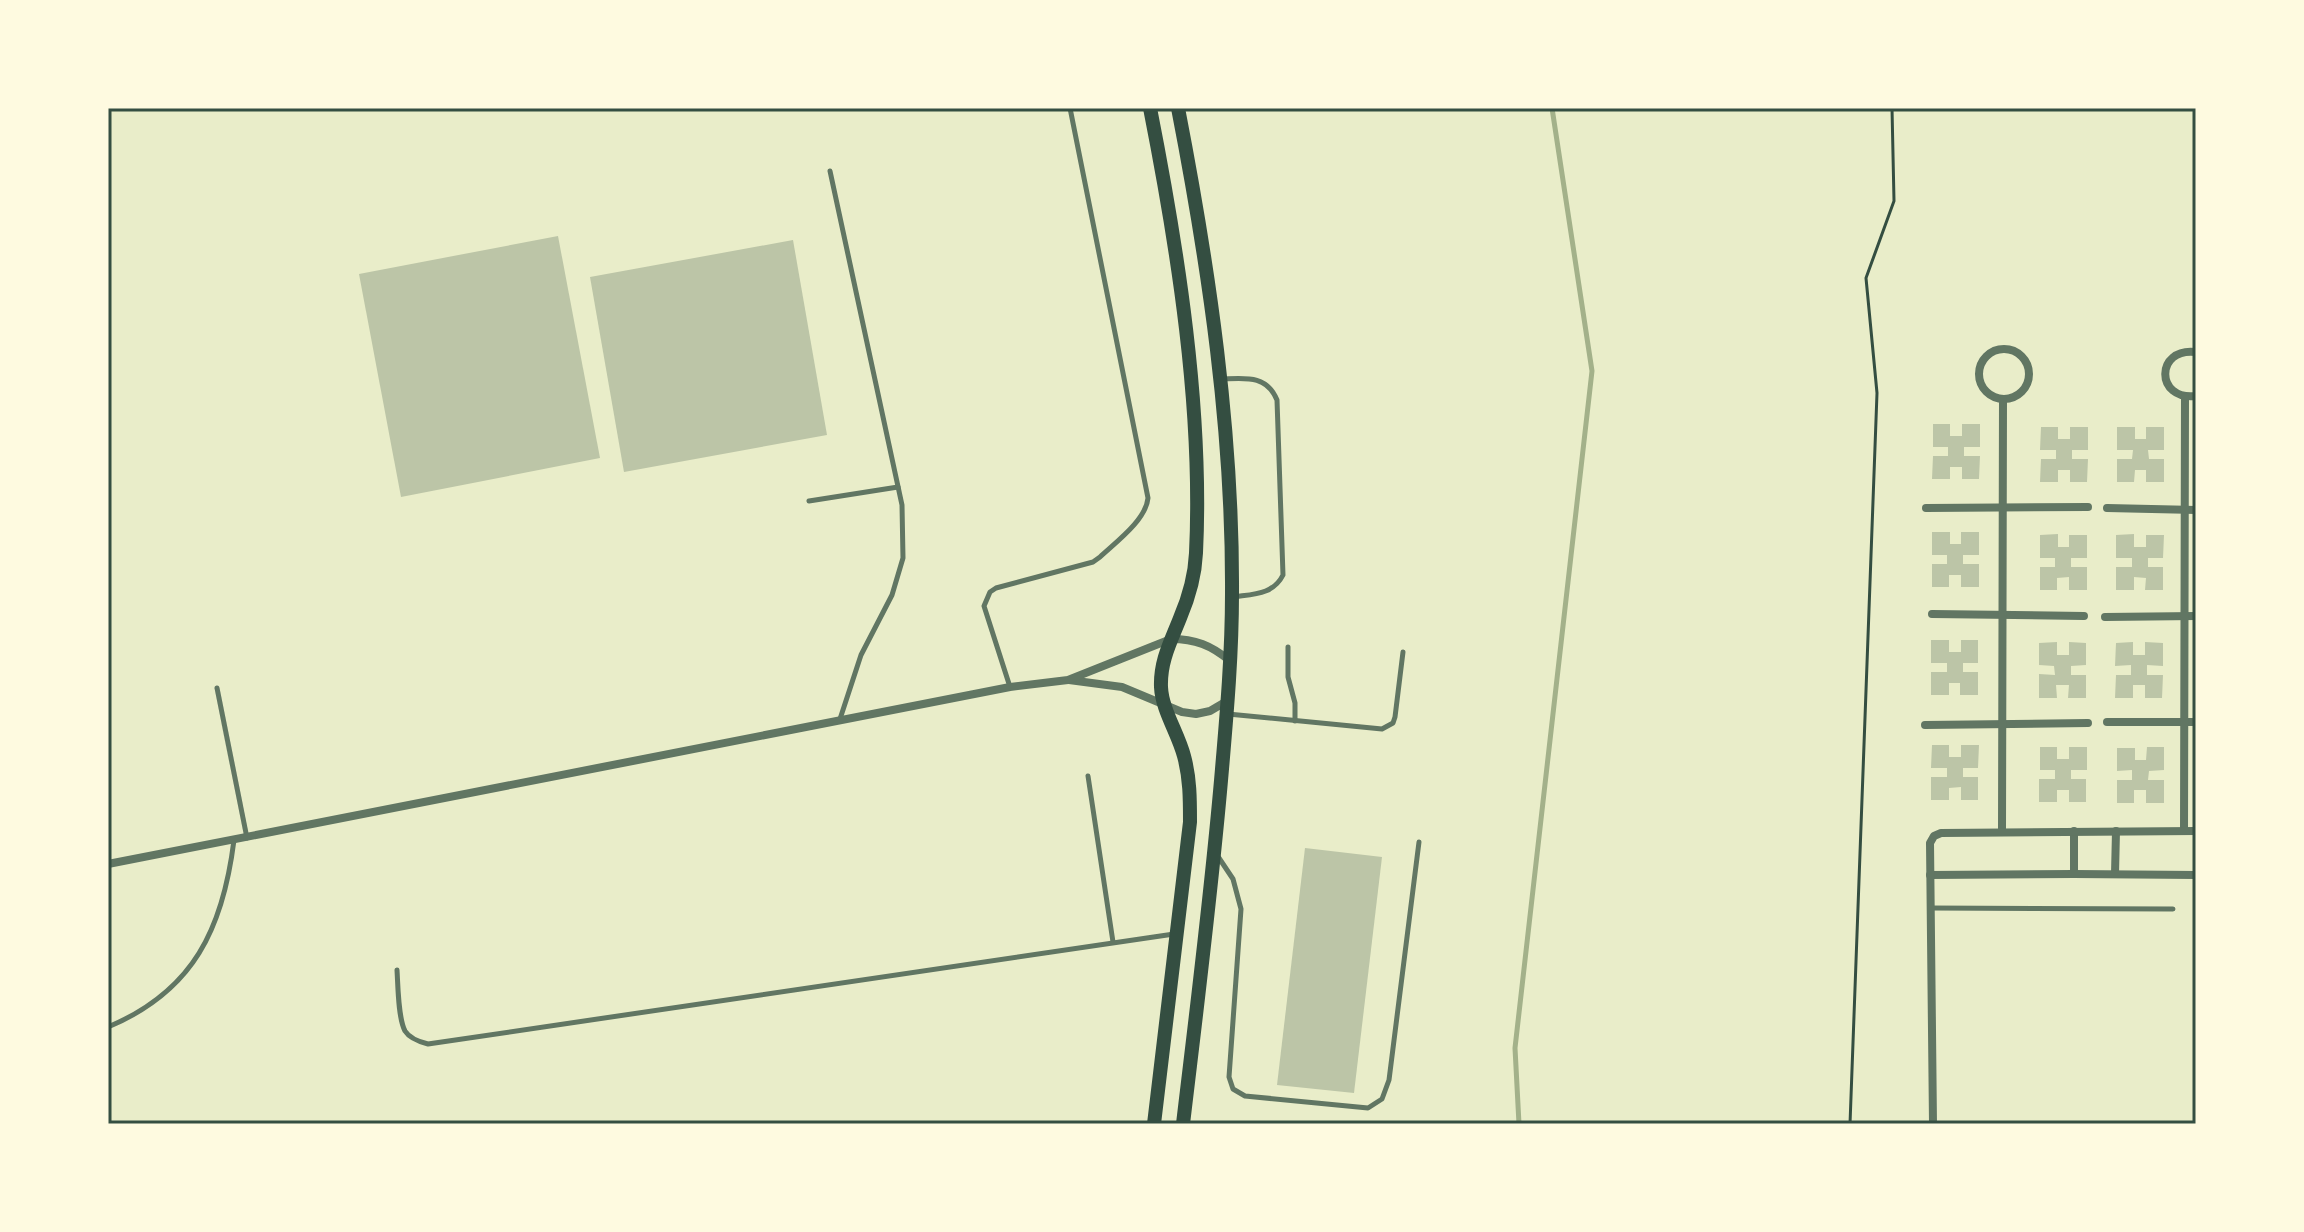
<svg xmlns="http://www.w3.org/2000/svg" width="2304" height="1232" viewBox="0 0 2304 1232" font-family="Helvetica,sans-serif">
	<rect width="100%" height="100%" fill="#e9edc9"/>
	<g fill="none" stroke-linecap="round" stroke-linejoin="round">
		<polyline stroke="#a3b18a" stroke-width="5" points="1519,1124 1515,1048 1592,371 1552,108"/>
	</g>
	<g fill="#bcc5a7">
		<polygon points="558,236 600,458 401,497 359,274"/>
		<polygon points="793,240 827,435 624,472 590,277"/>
		<polygon points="1933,424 1950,424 1950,436 1962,436 1962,424 1980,424 1980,447 1964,447 1964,456 1980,456 1979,479 1962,479 1962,467 1950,467 1950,479 1932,479 1933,456 1948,456 1948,447 1933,447"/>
		<polygon points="2041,427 2058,427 2058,439 2070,439 2070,427 2088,427 2088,450 2072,450 2072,459 2088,459 2087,482 2070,482 2070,470 2058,470 2058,482 2040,482 2041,459 2056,459 2056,450 2040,450"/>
		<polygon points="2117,427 2135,427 2135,439 2146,439 2146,427 2164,427 2164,450 2148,450 2149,459 2164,459 2164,482 2146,482 2146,470 2135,470 2134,482 2117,482 2117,459 2132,459 2133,450 2117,450"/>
		<polygon points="1932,532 1950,532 1950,544 1961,544 1961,532 1979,532 1979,555 1963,555 1963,564 1979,564 1979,587 1961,587 1961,575 1949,575 1949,587 1932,587 1932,564 1947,564 1947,555 1932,555"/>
		<polygon points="2058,534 2058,547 2069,547 2069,535 2087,535 2087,558 2071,558 2071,567 2087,567 2087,590 2069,590 2069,577 2057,578 2057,590 2040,590 2040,567 2055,567 2055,558 2040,558 2040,535"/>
		<polygon points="2134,534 2134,547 2146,547 2146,535 2164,535 2163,558 2148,558 2148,567 2163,567 2163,590 2145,590 2146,578 2134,577 2134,590 2116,590 2116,567 2132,567 2132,558 2116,558 2116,535"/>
		<polygon points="1931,640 1949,640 1949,652 1961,652 1961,640 1978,640 1978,663 1963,663 1963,672 1978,672 1978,695 1960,695 1960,683 1949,683 1949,695 1931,695 1931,672 1947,672 1947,663 1931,663"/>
		<polygon points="2057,642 2057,655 2069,655 2069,642 2086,643 2086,665 2071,666 2071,675 2086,675 2086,698 2068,698 2069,685 2056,685 2057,698 2039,698 2039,674 2055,675 2054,666 2039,665 2039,643"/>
		<polygon points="2133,642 2133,655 2145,655 2145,642 2163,643 2163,666 2147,665 2147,675 2163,675 2162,698 2145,698 2145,685 2133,685 2133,698 2115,698 2116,675 2131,675 2131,665 2115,666 2116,643"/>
		<polygon points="1932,745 1949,745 1949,757 1961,757 1961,745 1979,745 1978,768 1963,768 1963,777 1978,777 1978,800 1961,800 1961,787 1949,788 1949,800 1931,800 1931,777 1947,777 1947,768 1931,768"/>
		<polygon points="2040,747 2057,747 2057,759 2069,759 2069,747 2087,747 2087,770 2071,770 2071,779 2086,779 2086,802 2069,802 2069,790 2057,790 2057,802 2039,802 2039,779 2055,779 2055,770 2040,770"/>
		<polygon points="2147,747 2164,747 2164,770 2149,771 2148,780 2164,780 2164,803 2146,803 2146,790 2134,790 2134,803 2117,803 2117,780 2132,780 2132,770 2117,771 2117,748 2135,748 2135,760 2146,760"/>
		<polygon points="1305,848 1382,857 1354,1093 1277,1085"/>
	</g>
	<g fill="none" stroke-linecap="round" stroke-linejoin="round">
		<polyline stroke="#344e41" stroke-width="3" points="1850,1124 1877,393 1866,278 1894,201 1892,108"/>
		<g stroke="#617663" stroke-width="5">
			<polyline points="830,171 902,505 903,558 892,595 861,655 840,719"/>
			<path d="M1223 379C1246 378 1267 375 1277 400L1283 575C1273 595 1253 594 1233 597"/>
			<polyline points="809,501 898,487"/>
			<polyline points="1288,647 1288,677 1295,703 1295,721"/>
			<path d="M1010 687 984 606 990 592 996 588 1093 562 1100 557C1116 542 1146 520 1148 498L1070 108"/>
			<polyline points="217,688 247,838"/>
			<polyline points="1228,714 1382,729 1393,723 1395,717 1403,652"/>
			<polyline points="1088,776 1113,942"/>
			<polyline points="1217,855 1233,879 1241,909 1229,1077 1233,1089 1245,1096 1368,1108 1382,1099 1389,1080 1419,842"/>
			<polyline points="1930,908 2173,909"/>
			<path d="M397 970C398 985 398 1018 405 1031 410 1039 420 1042 428 1044L1174 934"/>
			<path d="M108 1027C194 991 223 928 234 840"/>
		</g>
		<g stroke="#617663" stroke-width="8">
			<circle cx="2004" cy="374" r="25"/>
			<path d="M2196 352C2155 347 2155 401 2196 396"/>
			<polyline points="1926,508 2088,507"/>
			<polyline points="2107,508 2196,510"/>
			<polyline points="1932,614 2084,616"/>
			<polyline points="2105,617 2196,616"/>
			<polyline points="1069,680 1122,687 1182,712 1196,714 1210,711 1227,701"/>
			<polyline points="2107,722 2196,722"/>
			<polyline points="1925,725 2088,723"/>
			<polyline points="2184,831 2185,397"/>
			<polyline points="2002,832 2003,399"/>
			<path d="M108 864 1010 687 1068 680 1171 639C1195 639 1211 645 1230 661"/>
			<polyline points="2074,874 2074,831"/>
			<polyline points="2115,874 2116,831"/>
			<polyline points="1930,875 2074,874 2196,875"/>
			<polyline points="1933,1124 1930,843 1934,836 1941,833 2196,831"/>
		</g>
		<g stroke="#344e41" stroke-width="14">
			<path d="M1150 108C1178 250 1203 409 1196 553 1195 575 1189 597 1180 618 1171 641 1160 661 1161 687 1162 710 1178 733 1184 756 1190 778 1190 799 1190 822L1154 1124"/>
			<path d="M1178 108C1209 268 1233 431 1232 594 1232 653 1227 711 1222 769 1212 888 1197 1006 1183 1124"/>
		</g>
	</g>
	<rect width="2304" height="1232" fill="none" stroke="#fefae0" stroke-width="220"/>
	<rect x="110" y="110" width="2084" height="1012" fill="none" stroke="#344e41" stroke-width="3"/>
</svg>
